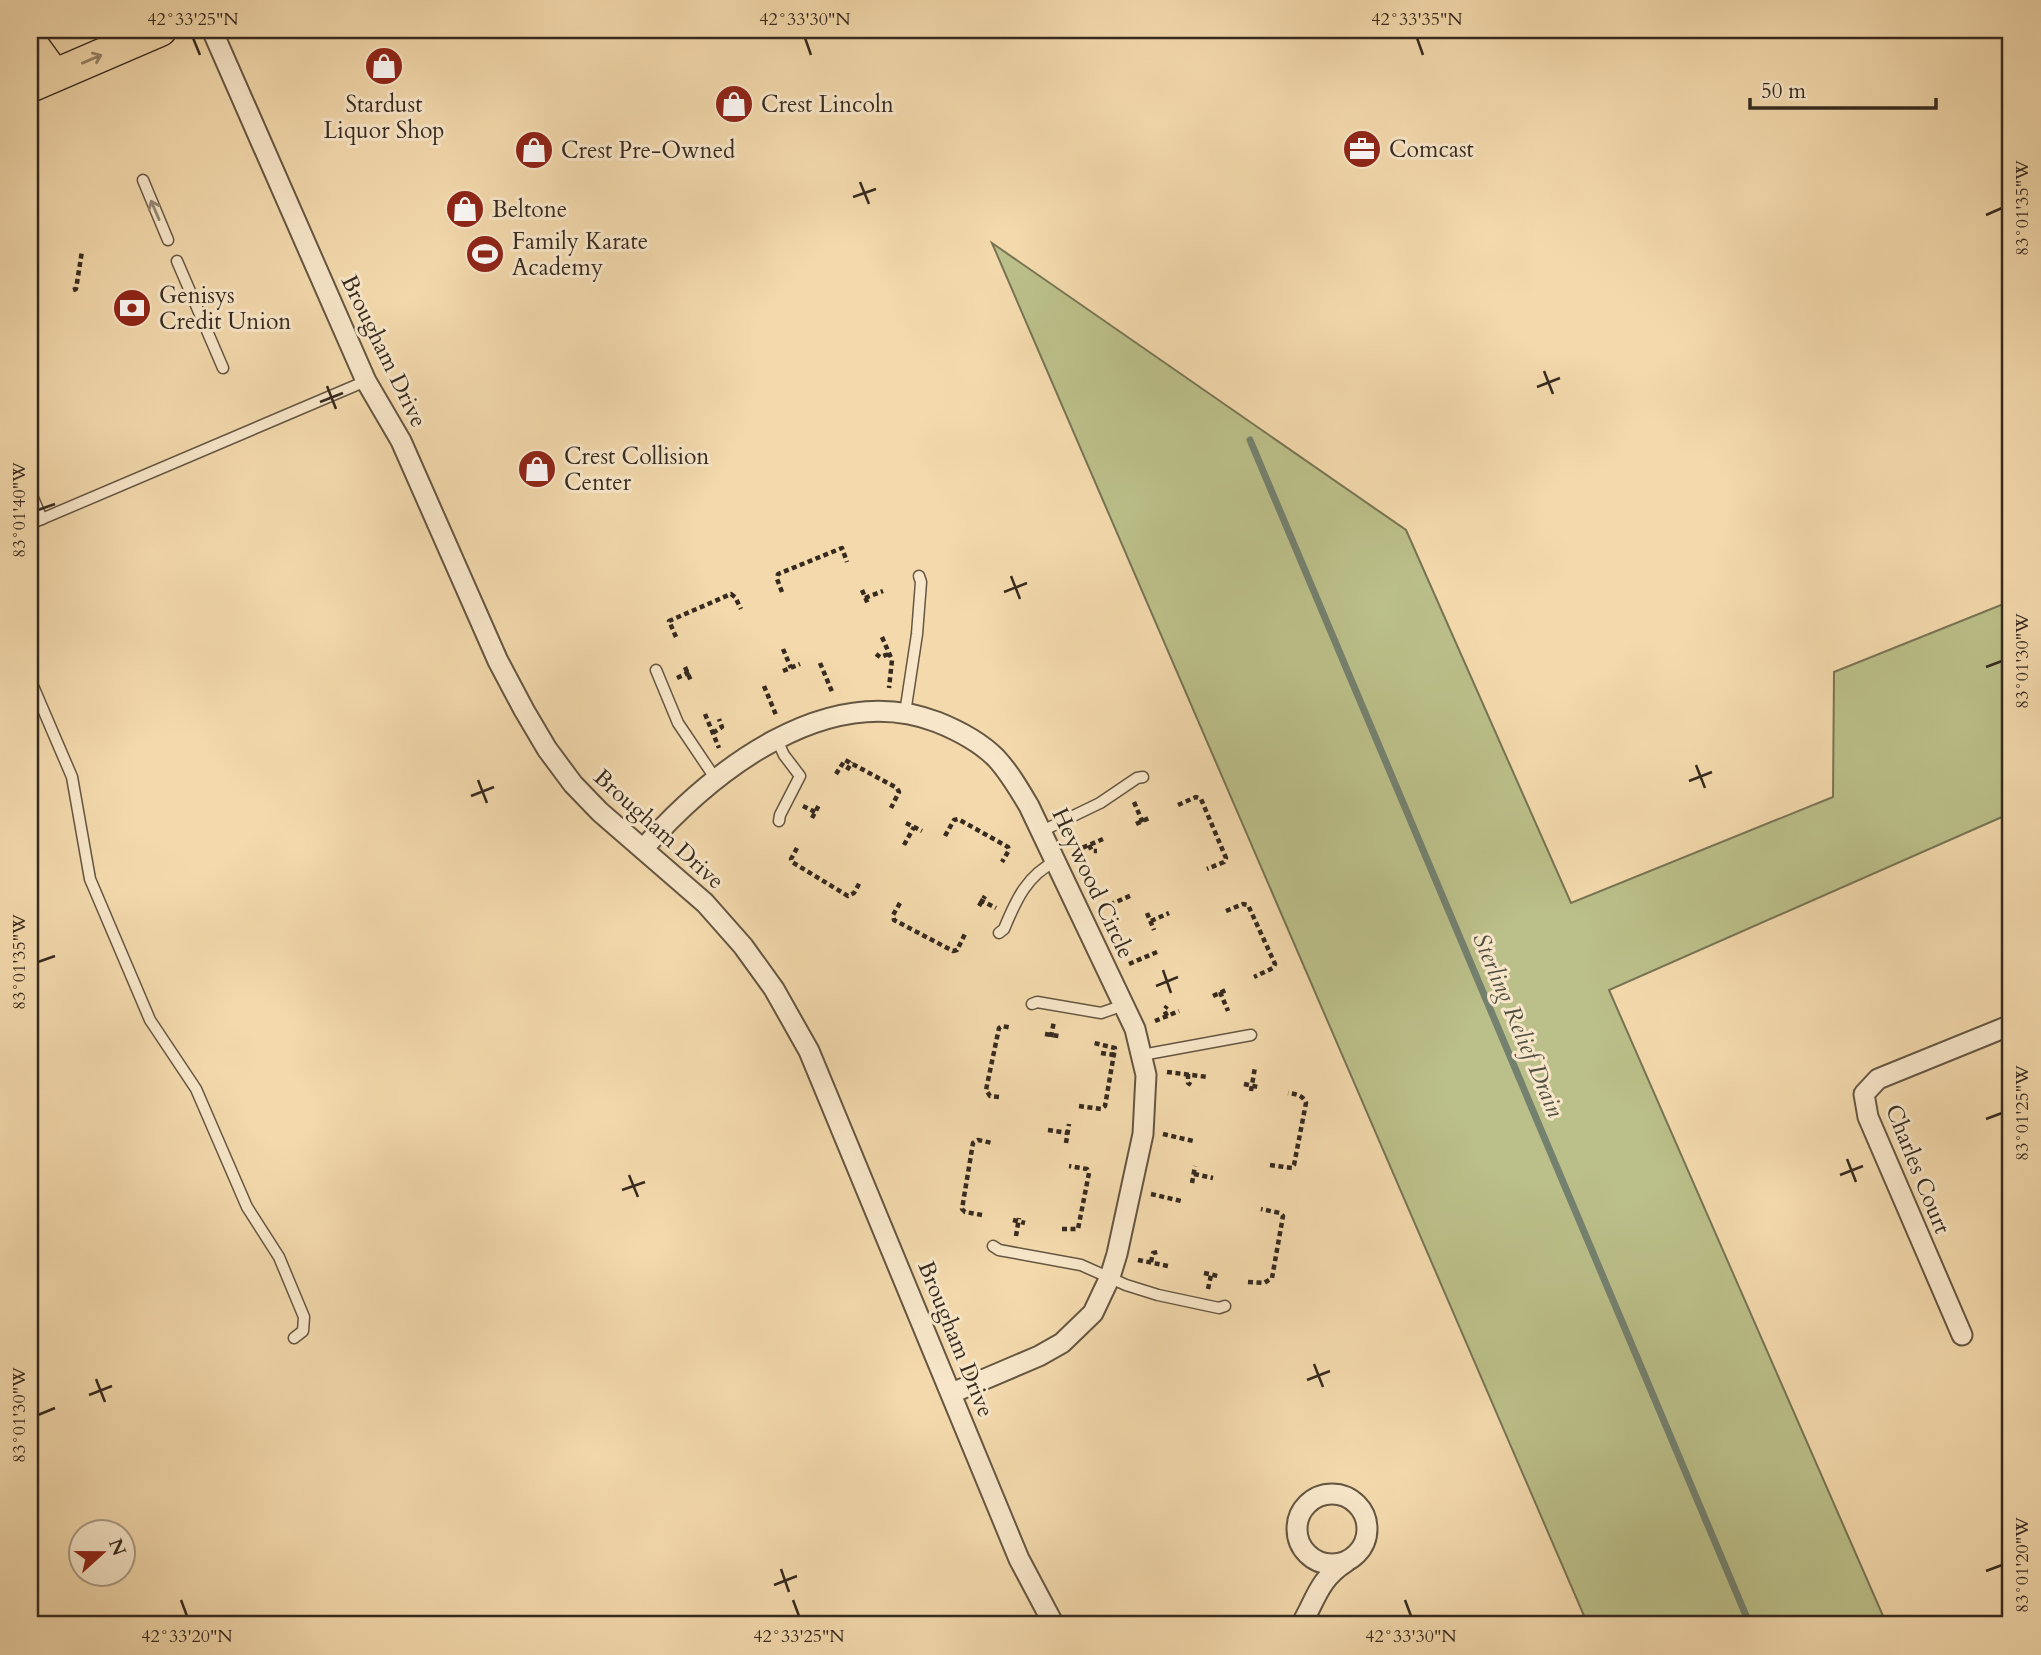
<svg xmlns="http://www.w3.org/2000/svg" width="2041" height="1655" viewBox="0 0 2041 1655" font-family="Cardo,serif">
	<rect width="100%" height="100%" fill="#f3d9ac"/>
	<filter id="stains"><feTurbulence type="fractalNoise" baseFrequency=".00286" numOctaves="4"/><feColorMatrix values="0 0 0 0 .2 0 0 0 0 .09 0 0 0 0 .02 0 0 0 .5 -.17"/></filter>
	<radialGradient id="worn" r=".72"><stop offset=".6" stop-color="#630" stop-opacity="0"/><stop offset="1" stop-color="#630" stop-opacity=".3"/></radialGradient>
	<polygon fill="#bbbf89" stroke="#787454" stroke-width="2" points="992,243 1406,530 1571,903 1833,797 1834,672 2011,601 2011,813 1609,990 1887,1625 1588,1625"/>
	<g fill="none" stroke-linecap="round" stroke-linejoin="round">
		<polyline stroke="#74816f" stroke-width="7" points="1250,440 1750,1625"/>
		<defs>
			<g id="service">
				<polyline points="143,180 168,240"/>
				<polyline points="177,261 223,368"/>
				<polyline points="30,491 42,519"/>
				<polyline points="30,524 366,381"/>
				<polyline points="656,670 678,723 715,778"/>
				<polyline points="30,679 72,777 90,879 150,1020 196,1089 247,1207 279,1257 304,1317 303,1331 294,1338"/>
				<polyline points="905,713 917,634 921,582 919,576"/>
				<polyline points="777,740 784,755 800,776 780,815 779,821"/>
				<polyline points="1042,831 1100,803 1137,778 1143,777"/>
				<path d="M999 933 1004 929C1016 900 1027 875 1056 861"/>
				<polyline points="1032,1004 1037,1002 1101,1013 1124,1005"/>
				<polyline points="1142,1055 1251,1035"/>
				<polyline points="993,1246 999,1250 1081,1265 1126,1285 1158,1295 1219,1308 1225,1306"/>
			</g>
			<g id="minor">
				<polyline points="212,30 366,381 401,441 498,661 524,710 547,749 573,784 600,812 705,903 743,946 774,989 809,1051 1019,1559 1054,1625"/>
				<path d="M643 849C712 771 826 680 937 722 957 730 980 742 996 758 1009 772 1019 789 1029 806L1135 1029 1146 1075 1143 1134 1117 1254 1110 1277 1093 1313 1062 1343 1039 1356 952 1393"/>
				<polyline points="1962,1335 1868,1117 1864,1094 1878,1079 2011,1025"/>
				<circle cx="1332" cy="1529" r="35"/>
				<path d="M1301 1625C1316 1599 1319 1579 1346 1562"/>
			</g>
			<g id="primary">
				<polyline points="30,42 54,75"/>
				<polyline points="30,86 160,30"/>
			</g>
		</defs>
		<use href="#service" stroke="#655642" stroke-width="13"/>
		<use href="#minor" stroke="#655642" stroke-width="23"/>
		<use href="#primary" stroke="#362a1f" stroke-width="35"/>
		<g stroke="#362a1f" stroke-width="4.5" stroke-dasharray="5 3.5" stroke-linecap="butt">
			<polyline points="73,290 76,289 82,251"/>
			<polyline points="862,590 868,604"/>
			<polyline points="782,592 777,579 778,574 842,548 847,562"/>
			<polyline points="865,598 883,591"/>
			<polyline points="676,637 669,621 731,594 735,597 741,609"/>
			<polyline points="882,637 892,660 889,688"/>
			<polyline points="783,649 791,668"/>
			<polyline points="876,654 880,657 889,654"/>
			<polyline points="820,663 833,694"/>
			<polyline points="685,667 691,681"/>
			<polyline points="783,671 800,664"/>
			<polyline points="677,678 692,671"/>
			<polyline points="764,686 776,715"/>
			<polyline points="705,714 719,748"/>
			<polyline points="713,733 722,727 719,719"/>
			<polyline points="847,770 852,762"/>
			<polyline points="836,774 845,760 897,788 899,792 891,808"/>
			<polyline points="1134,802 1143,823"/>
			<polyline points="1178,805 1196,797 1201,799 1226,858 1224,862 1207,869"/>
			<polyline points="803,806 817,813"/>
			<polyline points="812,818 819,805"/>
			<polyline points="906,823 922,831"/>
			<polyline points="1136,824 1149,818"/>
			<polyline points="945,836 954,820 958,819 1008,847 1009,850 1002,862"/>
			<polyline points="904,845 914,827"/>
			<polyline points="1089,845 1092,851 1097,851"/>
			<polyline points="797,848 791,859 792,862 848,896 854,893 860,882"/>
			<polyline points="1075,851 1103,839"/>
			<polyline points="980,900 996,908"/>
			<polyline points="900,903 893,915 894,920 953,951 957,950 965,934"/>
			<polyline points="979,906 985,896"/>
			<polyline points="1102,908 1132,895"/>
			<polyline points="1226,911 1243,904 1248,905 1275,964 1273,968 1254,977"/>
			<polyline points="1147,913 1154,930"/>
			<polyline points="1151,921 1169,913"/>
			<polyline points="1129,964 1157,952"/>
			<polyline points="1220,992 1228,1011"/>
			<polyline points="1213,996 1226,990"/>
			<polyline points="1167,1016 1164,1010 1167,1006"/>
			<polyline points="1155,1021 1179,1011"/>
			<polyline points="1045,1034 1059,1036"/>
			<polyline points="1051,1037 1054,1021"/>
			<polyline points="1101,1053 1114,1055"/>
			<polyline points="1167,1072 1208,1077"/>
			<polyline points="1188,1074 1188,1083 1191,1085"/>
			<polyline points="1244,1084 1258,1087"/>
			<polyline points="1251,1091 1255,1067"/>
			<polyline points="999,1097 990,1096 986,1090 999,1028 1002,1026 1012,1028"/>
			<polyline points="1079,1106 1101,1109 1105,1106 1115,1048 1094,1043"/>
			<polyline points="1048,1130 1068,1133"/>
			<polyline points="1163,1134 1193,1141"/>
			<polyline points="1066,1143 1069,1124"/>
			<path d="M1270 1165 1292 1168 1294 1165 1306 1103C1303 1095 1296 1094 1288 1093"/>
			<polyline points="1194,1174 1213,1178"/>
			<polyline points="1192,1183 1195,1166"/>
			<polyline points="1151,1194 1181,1201"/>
			<polyline points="982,1215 965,1212 962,1209 973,1143 978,1140 992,1143"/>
			<polyline points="1013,1220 1025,1223"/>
			<polyline points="1062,1229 1078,1229 1089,1173 1087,1169 1069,1166"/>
			<polyline points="1016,1236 1019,1218"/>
			<polyline points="1138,1260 1168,1266"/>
			<polyline points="1151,1262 1153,1253 1158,1252"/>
			<polyline points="1204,1273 1218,1276"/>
			<polyline points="1248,1282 1264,1283 1272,1278 1283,1216 1280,1213 1261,1209"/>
			<polyline points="1208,1289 1211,1275"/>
		</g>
		<use href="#service" stroke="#f7e6c9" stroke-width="10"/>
		<use href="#minor" stroke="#f7e6c9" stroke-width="19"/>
		<use href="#primary" stroke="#f3d9ac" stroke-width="32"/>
	</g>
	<defs><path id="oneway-shaft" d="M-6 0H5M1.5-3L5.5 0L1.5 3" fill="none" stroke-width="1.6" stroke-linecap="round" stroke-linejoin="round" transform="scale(1.75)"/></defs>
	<use stroke="#948266" href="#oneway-shaft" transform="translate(92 59) rotate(-23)"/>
	<use stroke="#968874" href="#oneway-shaft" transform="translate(155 210) rotate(-113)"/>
	<path fill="none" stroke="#362a1f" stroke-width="2.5" d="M193 38 200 55M805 38 811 55M1417 38 1423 55M860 182 869 204M853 197 876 189M1986 215 2002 208M1544 371 1553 394M327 386 336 409M1537 387 1560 378M320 402 343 393M38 510 55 504M1011 576 1020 599M1004 592 1027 583M1986 667 2002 661M1696 765 1705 788M478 780 487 803M1689 781 1712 772M471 796 494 787M38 962 55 956M1163 970 1171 993M1156 986 1178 977M1986 1119 2002 1113M1847 1159 1856 1182M629 1175 638 1197M1840 1175 1863 1166M622 1190 645 1182M1314 1364 1323 1387M96 1379 105 1402M1307 1380 1330 1371M89 1395 112 1386M38 1415 55 1408M781 1569 789 1592M1986 1571 2002 1565M774 1585 797 1576M181 1600 187 1616M793 1600 799 1616M1405 1600 1411 1616"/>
	<defs>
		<symbol id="shop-disc" viewBox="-11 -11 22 22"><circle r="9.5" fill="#8f2418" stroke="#f7e6c9"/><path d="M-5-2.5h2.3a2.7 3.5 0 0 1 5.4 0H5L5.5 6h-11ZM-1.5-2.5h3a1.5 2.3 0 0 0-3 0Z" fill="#fff"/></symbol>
		<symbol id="office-disc" viewBox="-11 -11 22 22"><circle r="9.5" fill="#8f2418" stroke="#f7e6c9"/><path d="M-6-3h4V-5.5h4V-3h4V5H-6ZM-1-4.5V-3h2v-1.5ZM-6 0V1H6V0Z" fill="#fff"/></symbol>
		<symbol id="stadium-disc" viewBox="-11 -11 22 22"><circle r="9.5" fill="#8f2418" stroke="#f7e6c9"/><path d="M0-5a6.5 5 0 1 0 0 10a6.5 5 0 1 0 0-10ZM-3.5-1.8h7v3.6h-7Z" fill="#fff"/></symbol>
		<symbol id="bank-disc" viewBox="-11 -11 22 22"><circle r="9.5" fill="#8f2418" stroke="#f7e6c9"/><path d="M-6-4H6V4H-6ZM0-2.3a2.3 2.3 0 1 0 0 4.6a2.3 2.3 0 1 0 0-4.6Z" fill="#fff"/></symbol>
	</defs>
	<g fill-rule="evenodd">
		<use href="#shop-disc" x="362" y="44" width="44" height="44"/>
		<use href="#shop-disc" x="712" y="82" width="44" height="44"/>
		<use href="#office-disc" x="1340" y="127" width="44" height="44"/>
		<use href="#shop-disc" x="512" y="128" width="44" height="44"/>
		<use href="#shop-disc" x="443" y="187" width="44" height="44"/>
		<use href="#stadium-disc" x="463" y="232" width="44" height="44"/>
		<use href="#bank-disc" x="110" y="286" width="44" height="44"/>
		<use href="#shop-disc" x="515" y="447" width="44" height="44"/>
	</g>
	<g text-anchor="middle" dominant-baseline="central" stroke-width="6" stroke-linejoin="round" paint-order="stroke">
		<g font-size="23" fill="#362a1f" stroke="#f7e6c9" text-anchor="start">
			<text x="384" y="104" text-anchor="middle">Stardust<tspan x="384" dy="26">Liquor Shop</tspan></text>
			<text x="761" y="104">Crest Lincoln</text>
			<text x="1389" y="149">Comcast</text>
			<text x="561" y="150">Crest Pre-Owned</text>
			<text x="492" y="209">Beltone</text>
			<text x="512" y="241">Family Karate<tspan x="512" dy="26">Academy</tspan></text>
			<text x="159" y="295">Genisys<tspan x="159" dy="26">Credit Union</tspan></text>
			<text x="564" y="456">Crest Collision<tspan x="564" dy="26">Center</tspan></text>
		</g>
		<g font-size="23" fill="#362a1f" stroke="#f7e6c9">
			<text transform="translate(384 351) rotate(64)">Brougham Drive</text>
			<text transform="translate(659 829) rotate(42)">Brougham Drive</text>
			<text transform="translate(1093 883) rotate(65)">Heywood Circle</text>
			<text transform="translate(1918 1169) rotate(68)">Charles Court</text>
			<text transform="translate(956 1339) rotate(68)">Brougham Drive</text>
		</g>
		<g font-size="24" font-style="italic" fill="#504e40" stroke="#f7e6c9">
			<text transform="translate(1518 1025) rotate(67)">Sterling Relief Drain</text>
		</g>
	</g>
	<rect width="2041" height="1655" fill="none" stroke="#f3d9ac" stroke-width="77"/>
	<g transform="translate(102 1553) rotate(69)"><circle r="33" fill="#f7e6c9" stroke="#aa9b85" stroke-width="2"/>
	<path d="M0-5L12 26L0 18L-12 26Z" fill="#8f2418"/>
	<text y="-10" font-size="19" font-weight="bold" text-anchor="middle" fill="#362a1f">N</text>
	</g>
	<path d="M1750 98v10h186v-10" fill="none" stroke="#362a1f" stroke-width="3.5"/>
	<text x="1761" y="98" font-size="21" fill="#362a1f" stroke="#f7e6c9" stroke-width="5" paint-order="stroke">50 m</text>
	<rect x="38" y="38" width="1964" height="1578" fill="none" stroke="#362a1f" stroke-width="2.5"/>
	<g font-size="18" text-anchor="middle" fill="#362a1f">
		<text x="193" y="25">42°33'25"N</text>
		<text x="805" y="25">42°33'30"N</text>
		<text x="1417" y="25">42°33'35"N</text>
		<text transform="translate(2022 208) rotate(-90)" y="6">83°01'35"W</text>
		<text transform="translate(19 510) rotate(-90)" y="6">83°01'40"W</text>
		<text transform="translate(2022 661) rotate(-90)" y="6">83°01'30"W</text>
		<text transform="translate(19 962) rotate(-90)" y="6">83°01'35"W</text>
		<text transform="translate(2022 1113) rotate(-90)" y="6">83°01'25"W</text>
		<text transform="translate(19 1415) rotate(-90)" y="6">83°01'30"W</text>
		<text transform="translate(2022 1565) rotate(-90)" y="6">83°01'20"W</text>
		<text x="187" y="1642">42°33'20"N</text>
		<text x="799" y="1642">42°33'25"N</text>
		<text x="1411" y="1642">42°33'30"N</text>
	</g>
	<rect width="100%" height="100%" filter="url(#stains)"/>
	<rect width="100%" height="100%" fill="url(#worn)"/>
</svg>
